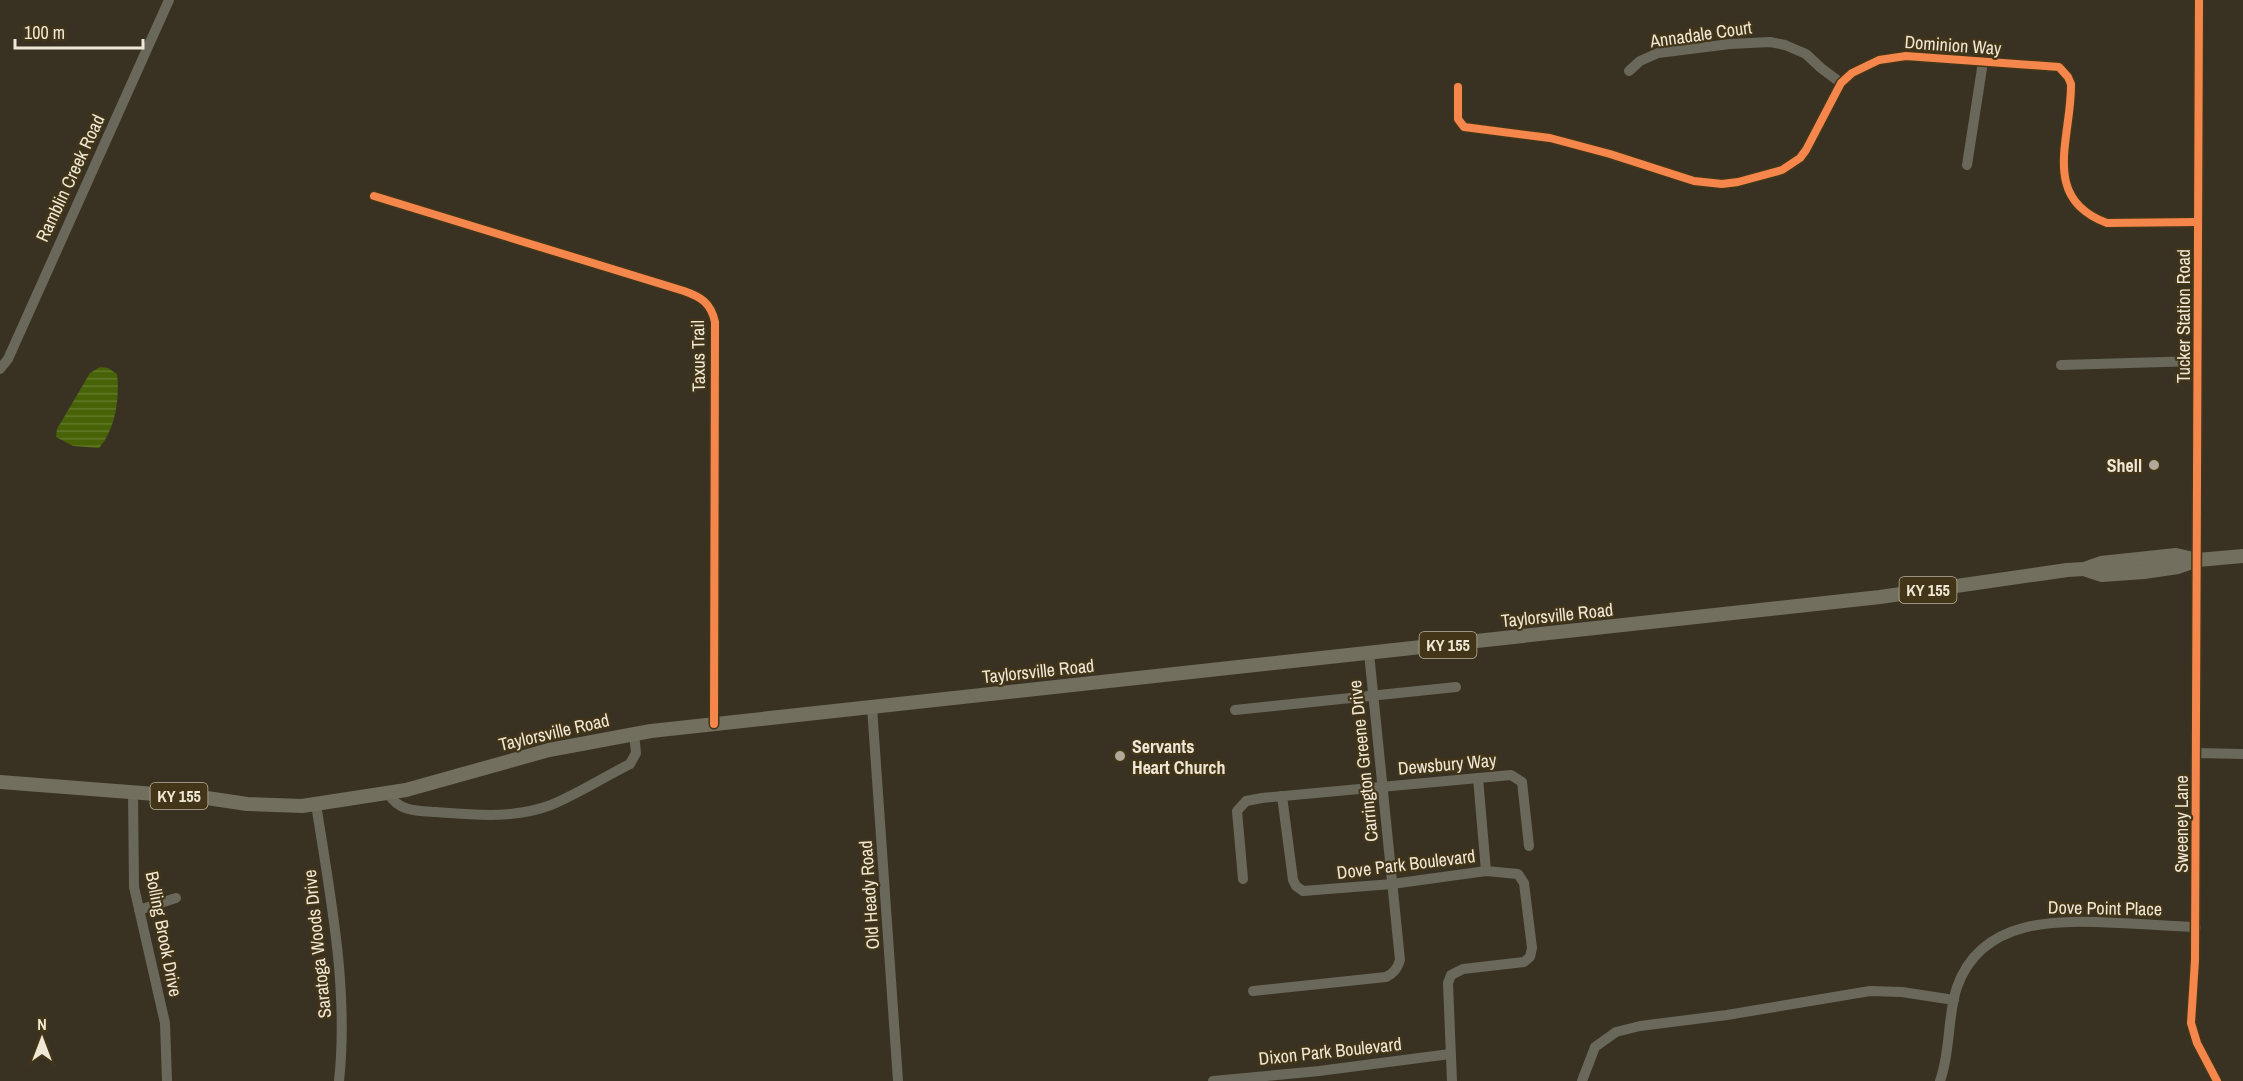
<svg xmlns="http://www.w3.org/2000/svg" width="2243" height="1081" viewBox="0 0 2243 1081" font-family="'Archivo Narrow',sans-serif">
	<defs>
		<pattern id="water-rules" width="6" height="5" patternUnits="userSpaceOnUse" patternTransform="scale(1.5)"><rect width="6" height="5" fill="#476207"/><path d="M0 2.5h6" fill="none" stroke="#62782a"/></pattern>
	</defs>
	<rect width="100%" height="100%" fill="#393222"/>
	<path fill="url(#water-rules)" d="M100 367 108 368 117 374C120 398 115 430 99 448L73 446 56 437 57 429 90 373Z"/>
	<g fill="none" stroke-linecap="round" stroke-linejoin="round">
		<g stroke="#69685a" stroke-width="10">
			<polyline points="2199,0 2195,960 2191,1023 2197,1043 2217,1081"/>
			<polyline points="1629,71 1640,61 1658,53 1730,44 1770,42 1785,45 1806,54 1821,68 1841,83"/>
			<path d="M1458 87V119L1464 127 1550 138 1610 154 1694 181 1722 184 1738 182 1782 170 1800 158 1806 150 1841 83 1852 73 1879 60 1906 56 2059 67 2068 77 2071 84C2072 137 2039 198 2107 223L2198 222"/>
			<polyline points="1967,165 1983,62"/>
			<path d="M374 196 684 291C701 297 711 303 715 322L714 724"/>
			<polyline points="2061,365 2198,361"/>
			<polyline points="0,369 8,359 169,0"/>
			<polyline points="872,707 898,1081"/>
			<polyline points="1235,710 1456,687"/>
			<polyline points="2196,753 2243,754"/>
			<polyline points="1478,778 1486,871"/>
			<polyline points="133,793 134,887 165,1023 167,1081"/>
			<path d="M388 793C399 812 417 811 436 812 475 815 514 819 551 805 578 794 604 777 630 764L636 753 634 733"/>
			<polyline points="1282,796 1293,880 1296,886 1303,891 1392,884 1486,871 1518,874 1524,883 1532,948 1530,957 1524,962 1463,969 1451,975 1448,983 1452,1081"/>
			<path d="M316 804C330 895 349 989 339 1081"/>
			<polyline points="1243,879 1237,811 1246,801 1262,798 1511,775 1522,782 1529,846"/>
			<polyline points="139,910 176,898"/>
			<path d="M1253 991 1386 977C1394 973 1397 969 1400 960L1369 653"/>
			<polyline points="1213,1081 1319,1071 1450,1054"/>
			<polyline points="1582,1081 1595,1047 1616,1032 1640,1026 1727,1015 1870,991 1902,992 1954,1000"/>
			<path d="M1940 1081C1951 1050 1947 1017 1957 987 1982 917 2058 920 2118 923 2144 924 2170 926 2196 927"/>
		</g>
		<g stroke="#726f5e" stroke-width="14">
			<polyline points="2084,569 2102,575 2144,572 2178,567 2198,560 2243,556"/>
			<polyline points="0,782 207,798 247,804 302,806 406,790 549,750 651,731 1880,597 2067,570 2084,569 2101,563 2176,555 2198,560"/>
		</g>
		<defs>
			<g id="cycleway">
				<polyline points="2199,0 2195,960 2191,1023 2197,1043 2217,1081"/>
				<path d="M1458 87V119L1464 127 1550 138 1610 154 1694 181 1722 184 1738 182 1782 170 1800 158 1806 150 1841 83 1852 73 1879 60 1906 56 2059 67 2068 77 2071 84C2072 137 2039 198 2107 223L2198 222"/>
				<path d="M374 196 684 291C701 297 711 303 715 322L714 724"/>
			</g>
		</defs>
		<use href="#cycleway" stroke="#433518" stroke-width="11"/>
		<use href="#cycleway" stroke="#f5874c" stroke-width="8"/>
	</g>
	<g fill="#b0a898" stroke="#433518" stroke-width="2">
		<circle cx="2154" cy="465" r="6"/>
		<circle cx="1120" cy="756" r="6"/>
	</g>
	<g text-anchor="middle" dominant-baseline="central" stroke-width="4.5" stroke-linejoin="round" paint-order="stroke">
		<g fill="#433518" stroke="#bcb29e" stroke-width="1.5">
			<rect x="1899.5" y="577" width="57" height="26" rx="4.5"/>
			<rect x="1419.5" y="632" width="57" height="26" rx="4.5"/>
			<rect x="150.5" y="783" width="57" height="26" rx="4.5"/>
		</g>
		<g font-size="16" font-weight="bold" fill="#f0e8d7">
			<text x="1928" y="590">KY 155</text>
			<text x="1448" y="645">KY 155</text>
			<text x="179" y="796">KY 155</text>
		</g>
		<g font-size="18" fill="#f0e8d7" stroke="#433518">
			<text transform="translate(1701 34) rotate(-8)">Annadale Court</text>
			<text transform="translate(1953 45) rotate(4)">Dominion Way</text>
			<text transform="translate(70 178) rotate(-65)">Ramblin Creek Road</text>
			<text transform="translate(2183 316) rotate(-90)">Tucker Station Road</text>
			<text transform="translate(698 356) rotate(-91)">Taxus Trail</text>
			<text transform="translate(1557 615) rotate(-6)">Taylorsville Road</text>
			<text transform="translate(1038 671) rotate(-6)">Taylorsville Road</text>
			<text transform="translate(554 732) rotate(-13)">Taylorsville Road</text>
			<text transform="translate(1363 761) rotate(-96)">Carrington Greene Drive</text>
			<text transform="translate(1447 764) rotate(-5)">Dewsbury Way</text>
			<text transform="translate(2181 824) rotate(-90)">Sweeney Lane</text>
			<text transform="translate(1406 864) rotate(-7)">Dove Park Boulevard</text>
			<text transform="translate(869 895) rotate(-94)">Old Heady Road</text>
			<text transform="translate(2105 908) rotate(1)">Dove Point Place</text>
			<text transform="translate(164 934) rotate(79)">Bolling Brook Drive</text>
			<text transform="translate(317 944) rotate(-96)">Saratoga Woods Drive</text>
			<text transform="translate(1330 1051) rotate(-6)">Dixon Park Boulevard</text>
		</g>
		<g font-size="18" font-weight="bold" fill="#f0e8d7" stroke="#433518" text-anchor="end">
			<text x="2142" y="465">Shell</text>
			<text x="1132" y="746" text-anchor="start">Servants<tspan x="1132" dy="21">Heart Church</tspan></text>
		</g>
	</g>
	<g transform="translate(42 1039)" stroke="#433518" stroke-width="4.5" paint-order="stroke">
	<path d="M0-4.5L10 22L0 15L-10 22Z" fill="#f0e8d7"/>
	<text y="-9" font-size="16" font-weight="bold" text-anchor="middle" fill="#f0e8d7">N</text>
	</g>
	<path d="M15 39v9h128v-9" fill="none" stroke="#f0e8d7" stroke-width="3"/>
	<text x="24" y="39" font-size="18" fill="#f0e8d7" stroke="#433518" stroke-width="4.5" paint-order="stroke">100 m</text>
</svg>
